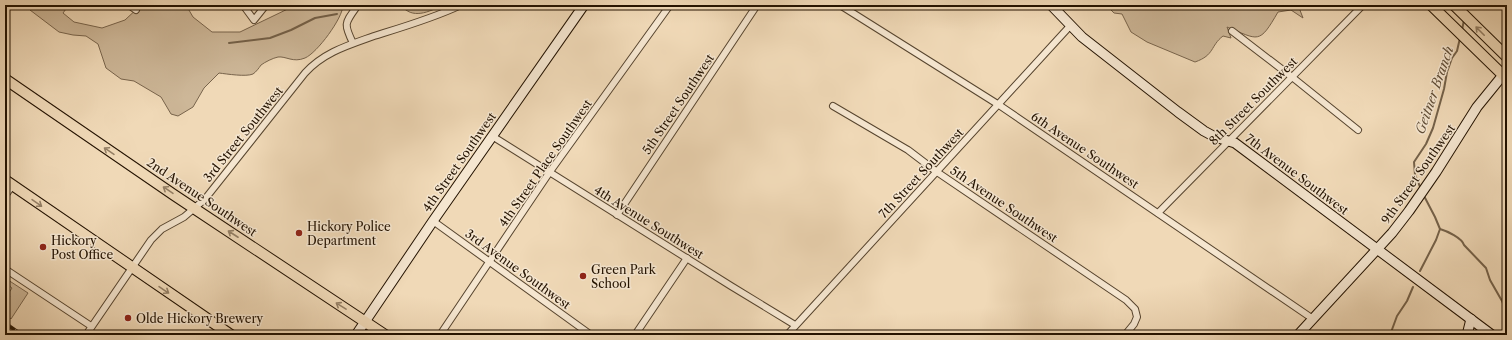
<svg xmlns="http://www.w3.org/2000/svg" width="1512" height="340" viewBox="0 0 1512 340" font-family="'Libre Caslon Text',serif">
	<rect width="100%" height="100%" fill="#f0d9b7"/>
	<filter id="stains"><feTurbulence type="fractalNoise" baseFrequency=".005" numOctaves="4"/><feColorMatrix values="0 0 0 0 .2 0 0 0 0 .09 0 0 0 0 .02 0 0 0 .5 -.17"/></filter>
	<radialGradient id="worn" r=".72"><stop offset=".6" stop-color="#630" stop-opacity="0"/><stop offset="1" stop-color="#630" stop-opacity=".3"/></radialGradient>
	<g fill="#cdb798" stroke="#78644c">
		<path d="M31 5H69L63 13 74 22 102 28 125 20 141 5H186L193 17 212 32H240L296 5H343C343 18 317 53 305 58 293 63 286 56 278 57 273 58 265 62 261 65 259 68 256 72 253 74 246 77 227 74 219 73L204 88 193 107 178 116 171 114 161 97 134 81 121 79 106 68 98 44 86 36 73 35 59 32 30 10Z"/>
		<path d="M401 5H443C429 12 412 20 401 5Z"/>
		<path d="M1106 5H1298L1303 18 1291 10 1278 12C1259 45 1259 40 1227 27L1231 38 1223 36C1210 46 1215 55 1195 62L1147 42 1131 32 1122 14 1114 13Z"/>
		<polygon points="5,278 28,293 11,319 5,314 5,299 6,298 8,299 10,296 8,294 12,288 5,283"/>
	</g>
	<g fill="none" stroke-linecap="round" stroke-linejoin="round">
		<g stroke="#746149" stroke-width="2">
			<polyline points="1462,30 1464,20"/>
			<polyline points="229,43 270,38 291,30 315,18 337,14"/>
			<polyline points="1421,189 1415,175 1414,162 1426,144 1433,128 1444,89 1447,72 1452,58 1457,51 1460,38"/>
			<path d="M1423 194 1435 217 1440 229C1447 231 1462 238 1464 245L1486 268 1490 280 1502 301 1507 314"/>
			<polyline points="1420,271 1436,240 1440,229"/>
			<polyline points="1390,335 1397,316 1407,301 1413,287"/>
		</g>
		<defs>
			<g id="street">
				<polyline points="129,5 136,10"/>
				<polyline points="243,5 254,20 266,5"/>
				<polyline points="840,5 999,105 1313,319"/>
				<polyline points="1232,31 1292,77 1358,130"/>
				<path d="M353 43C343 23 345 23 358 5"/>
				<polyline points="833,106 908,150 937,172 1126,300 1135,309 1137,317 1134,324 1125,335"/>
				<polyline points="492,136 731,286 795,325"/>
				<polyline points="5,196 12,186"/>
				<polyline points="1158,213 1363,5"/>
				<polyline points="617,215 757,5"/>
				<polyline points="433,221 591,335"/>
				<polyline points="5,269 91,326"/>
				<path d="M86 335 151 240 162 229 184 217 205 199 305 73C324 52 349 45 374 36 403 27 434 18 461 5"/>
				<polyline points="440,335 549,173 670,5"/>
				<polyline points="635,335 687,258"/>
				<polyline points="787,335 1070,26"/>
				<polyline points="976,335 985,335"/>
			</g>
			<g id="secondary">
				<polyline points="1051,5 1082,37 1178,112 1204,131 1215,137 1235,143 1492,335"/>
				<polyline points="356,335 433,221 584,5"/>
				<polyline points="1298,335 1392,233 1409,211 1436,172 1477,107 1503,75"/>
				<polyline points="1467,335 1471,319"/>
			</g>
			<g id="primary">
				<polyline points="1431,5 1507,79"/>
				<polyline points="1454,5 1507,57"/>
				<polyline points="5,79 174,195 385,335"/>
				<polyline points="5,180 231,335"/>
			</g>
		</defs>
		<use href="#street" stroke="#56442e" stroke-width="8"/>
		<use href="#secondary" stroke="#231200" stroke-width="11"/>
		<use href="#primary" stroke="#231200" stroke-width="12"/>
		<use href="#street" stroke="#f5e6d0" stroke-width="6"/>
		<use href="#secondary" stroke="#f5e6d0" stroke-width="9"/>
		<use href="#primary" stroke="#f0d9b7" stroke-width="10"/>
		<defs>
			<polyline id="rail" points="5,323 22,335"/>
		</defs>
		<use href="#rail" stroke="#231200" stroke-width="3.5"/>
		<use href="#rail" stroke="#f5e6d0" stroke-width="2" stroke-dasharray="6" stroke-linecap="butt"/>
	</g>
	<defs><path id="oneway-shaft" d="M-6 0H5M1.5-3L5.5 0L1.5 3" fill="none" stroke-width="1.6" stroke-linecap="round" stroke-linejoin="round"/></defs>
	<g stroke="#947f65">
		<use href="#oneway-shaft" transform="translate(1480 31) rotate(-135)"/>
		<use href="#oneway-shaft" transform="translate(109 151) rotate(-146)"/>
		<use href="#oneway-shaft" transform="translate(168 190) rotate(-146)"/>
		<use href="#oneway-shaft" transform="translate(37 203) rotate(35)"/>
		<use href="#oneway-shaft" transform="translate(233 234) rotate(-147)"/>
		<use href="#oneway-shaft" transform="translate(164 290) rotate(34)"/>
		<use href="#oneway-shaft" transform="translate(341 306) rotate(-148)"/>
	</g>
	<g fill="#8f2418" stroke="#f5e6d0" stroke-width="1.5">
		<circle cx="299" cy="233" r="4"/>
		<circle cx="43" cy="247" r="4"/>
		<circle cx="583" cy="276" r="4"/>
		<circle cx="128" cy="318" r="4"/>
	</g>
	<g text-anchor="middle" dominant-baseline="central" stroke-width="3" stroke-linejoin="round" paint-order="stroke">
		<g font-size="12" fill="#231200" stroke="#f5e6d0">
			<text transform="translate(1253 101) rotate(-45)">8th Street Southwest</text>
			<text transform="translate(678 104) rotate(-56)">5th Street Southwest</text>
			<text transform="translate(243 134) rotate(-51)">3rd Street Southwest</text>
			<text transform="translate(1085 150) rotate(34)">6th Avenue Southwest</text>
			<text transform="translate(459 162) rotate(-55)">4th Street Southwest</text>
			<text transform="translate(545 163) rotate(-55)">4th Street Place Southwest</text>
			<text transform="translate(921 173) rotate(-47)">7th Street Southwest</text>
			<text transform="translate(1297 174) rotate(37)">7th Avenue Southwest</text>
			<text transform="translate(1418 174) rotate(-55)">9th Street Southwest</text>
			<text transform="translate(202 197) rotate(34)">2nd Avenue Southwest</text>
			<text transform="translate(1004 204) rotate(34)">5th Avenue Southwest</text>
			<text transform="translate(649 222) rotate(32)">4th Avenue Southwest</text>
			<text transform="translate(518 269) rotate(36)">3rd Avenue Southwest</text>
		</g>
		<g font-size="12" fill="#231200" stroke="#f5e6d0" text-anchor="start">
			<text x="307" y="226">Hickory Police<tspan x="307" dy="14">Department</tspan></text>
			<text x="51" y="240">Hickory<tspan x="51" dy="14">Post Office</tspan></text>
			<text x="591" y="269">Green Park<tspan x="591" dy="14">School</tspan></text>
			<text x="136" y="318">Olde Hickory Brewery</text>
		</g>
		<g font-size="13" font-style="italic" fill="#604d36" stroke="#f5e6d0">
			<text transform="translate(1434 90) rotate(-71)">Geitner Branch</text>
		</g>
	</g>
	<rect width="1512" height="340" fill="none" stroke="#f0d9b7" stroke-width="20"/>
	<rect x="6" y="6" width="1500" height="328" fill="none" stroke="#231200" stroke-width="2"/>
	<rect x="10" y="10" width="1492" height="320" fill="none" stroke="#231200"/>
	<rect width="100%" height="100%" filter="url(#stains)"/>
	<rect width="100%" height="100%" fill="url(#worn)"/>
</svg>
